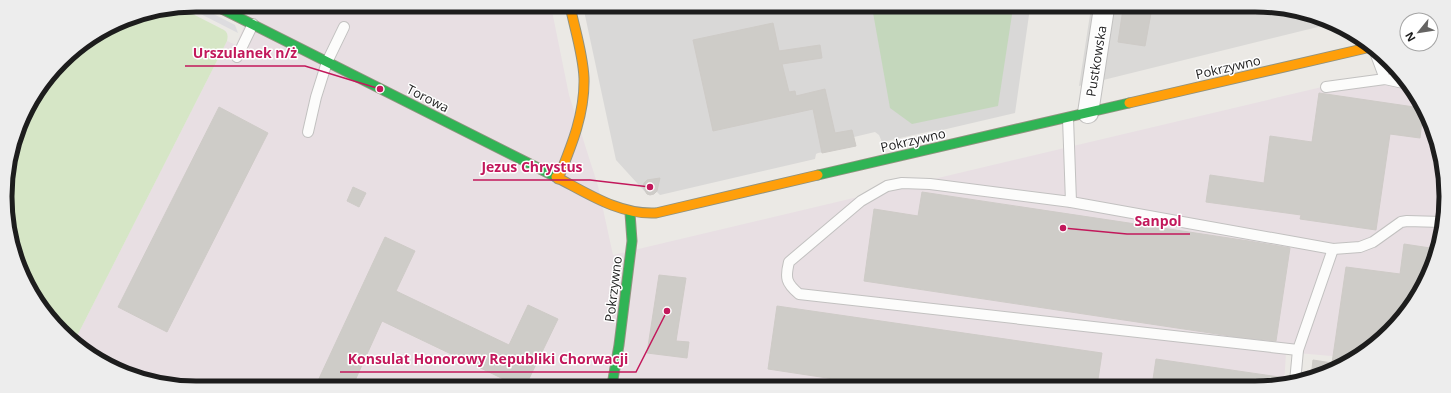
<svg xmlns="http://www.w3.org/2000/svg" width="1451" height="393" viewBox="0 0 1451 393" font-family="'Open Sans',sans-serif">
	<rect width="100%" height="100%" fill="#ebe9e5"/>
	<polygon fill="#dad9d7" points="1091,8 1292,9 1330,24 1079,86"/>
	<polygon fill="#e8dfe3" points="253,5 551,6 569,95 598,186 613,255 1394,70 1414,90 1442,159 1442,234 1420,292 1381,340 1355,358 1286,352 1284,385 1279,386 159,384 101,362 75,340 227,41 236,45"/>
	<polygon fill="#d9d8d7" points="583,6 1030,8 1015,113 938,131 936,130 882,142 879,135 875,132 854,137 856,146 818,153 816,154 815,159 660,195 657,192 650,195 647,194 616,160"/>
	<path fill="#d6e6c6" d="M181 8 224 30C228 33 228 36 227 41L75 340 44 313 12 246 5 184 25 112 70 53 123 19Z"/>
	<polygon fill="#c4d7bc" points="872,7 1013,8 998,106 912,124 890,108"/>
	<polygon fill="#dddcdf" points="196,5 235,25 238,33 187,7"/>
	<g fill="#ceccc8" stroke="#cecbc7">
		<polygon points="1123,9 1151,13 1145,46 1118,42"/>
		<polygon points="773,23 779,51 820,45 822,58 782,64 789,92 795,91 796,96 825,89 835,133 852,130 856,146 822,153 813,109 713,131 693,40"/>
		<polygon points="1319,93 1421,108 1423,112 1420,138 1390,134 1376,230 1300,219 1301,215 1206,202 1210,175 1264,183 1270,136 1312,142"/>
		<polygon points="219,107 268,133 167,332 118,307"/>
		<polygon points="660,178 657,191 654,194 650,195 647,194 643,187 644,183 647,180"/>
		<polygon points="353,187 366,193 359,207 347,201"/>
		<polygon points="922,192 1249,241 1290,248 1276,341 1237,337 864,281 874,209 918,216"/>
		<polygon points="385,237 415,251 396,291 509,345 528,305 558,319 526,385 516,385 382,321 353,385 316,385"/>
		<polygon points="1404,244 1437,249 1420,292 1381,340 1339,368 1311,377 1313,360 1332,363 1346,267 1400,274"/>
		<polygon points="659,275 686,278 676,341 689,342 687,358 647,353"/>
		<polygon points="777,306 1102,353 1097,386 880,386 768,369"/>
		<polygon points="1156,359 1286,378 1285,385 1279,386 1152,386"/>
	</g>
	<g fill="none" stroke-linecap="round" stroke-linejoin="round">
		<defs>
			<g id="lane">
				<polyline points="1375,52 1385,79 1408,84"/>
				<polyline points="237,57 253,24"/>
				<polyline points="1326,87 1385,79"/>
				<path d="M1068 118 1071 202 930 184 902 183 887 186 861 201 789 262C785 278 786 283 799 294L1298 350"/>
				<polyline points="308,132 316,97 327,62 344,27"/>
				<polyline points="1071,202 1333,249 1298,350 1295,382"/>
				<polyline points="1333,249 1360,247 1373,242 1401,222 1407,221 1442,222"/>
			</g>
			<polyline id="street" points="1088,113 1104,8"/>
			<g id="fast">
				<polyline points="214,5 556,177"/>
				<polyline points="818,175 1129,103"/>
				<polyline points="612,385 619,345 632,241 630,213"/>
			</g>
			<g id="slow">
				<polyline points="1129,103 1371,47"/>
				<path d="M556 177C587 193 619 215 656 213L818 175"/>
				<path d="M558 179C571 147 585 114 584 78 583 54 575 30 570 6"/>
			</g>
		</defs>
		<use href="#lane" stroke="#c2c1c0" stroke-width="12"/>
		<use href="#street" stroke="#c2c1c0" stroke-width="22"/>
		<use href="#fast" stroke="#90927f" stroke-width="11"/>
		<use href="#slow" stroke="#90927f" stroke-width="11"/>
		<use href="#lane" stroke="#fcfcfb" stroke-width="10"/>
		<use href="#street" stroke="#fcfcfb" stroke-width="20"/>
		<use href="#fast" stroke="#30b455" stroke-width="9"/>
		<use href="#slow" stroke="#ff9f0a" stroke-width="9"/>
	</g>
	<g text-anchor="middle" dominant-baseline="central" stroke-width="3" stroke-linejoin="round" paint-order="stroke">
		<g font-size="13" fill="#1d1d1d" stroke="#fff">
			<text transform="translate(1096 61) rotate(-81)">Pustkowska</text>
			<text transform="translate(1228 67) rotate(-13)">Pokrzywno</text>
			<text transform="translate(428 98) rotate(27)">Torowa</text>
			<text transform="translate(913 140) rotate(-13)">Pokrzywno</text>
			<text transform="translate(613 289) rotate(-83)">Pokrzywno</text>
		</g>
	</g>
	<path d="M0 0H1451V393H0ZM196 12H1255A184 184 0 0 1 1439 196V197A184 184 0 0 1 1255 381H196A184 184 0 0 1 12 197V196A184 184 0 0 1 196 12Z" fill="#ededed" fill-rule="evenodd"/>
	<path fill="none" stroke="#1d1d1d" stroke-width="5" d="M196 12H1255A184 184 0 0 1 1439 196V197A184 184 0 0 1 1255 381H196A184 184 0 0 1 12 197V196A184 184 0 0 1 196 12Z"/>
	<path fill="none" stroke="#c2185b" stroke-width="1.5" d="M380 89L305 66H185M650 187L590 180H473M1063 228L1127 234H1190M667 311L636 372H340"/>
	<g fill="#c2185b" stroke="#fff" stroke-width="1.5">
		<circle cx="380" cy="89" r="4"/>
		<circle cx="650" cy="187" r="4"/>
		<circle cx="1063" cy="228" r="4"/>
		<circle cx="667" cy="311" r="4"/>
	</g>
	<g font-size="14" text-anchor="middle" font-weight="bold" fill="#c2185b" stroke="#fff" stroke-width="3" stroke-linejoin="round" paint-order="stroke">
		<text x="245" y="58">Urszulanek n/ż</text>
		<text x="532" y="172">Jezus Chrystus</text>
		<text x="1158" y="226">Sanpol</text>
		<text x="488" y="364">Konsulat Honorowy Republiki Chorwacji</text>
	</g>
	<g transform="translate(1419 32) rotate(240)"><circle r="19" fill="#ffffff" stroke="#a5a5a5"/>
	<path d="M0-3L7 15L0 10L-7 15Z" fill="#656463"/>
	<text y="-6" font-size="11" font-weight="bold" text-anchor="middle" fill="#1d1d1d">N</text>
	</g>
</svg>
